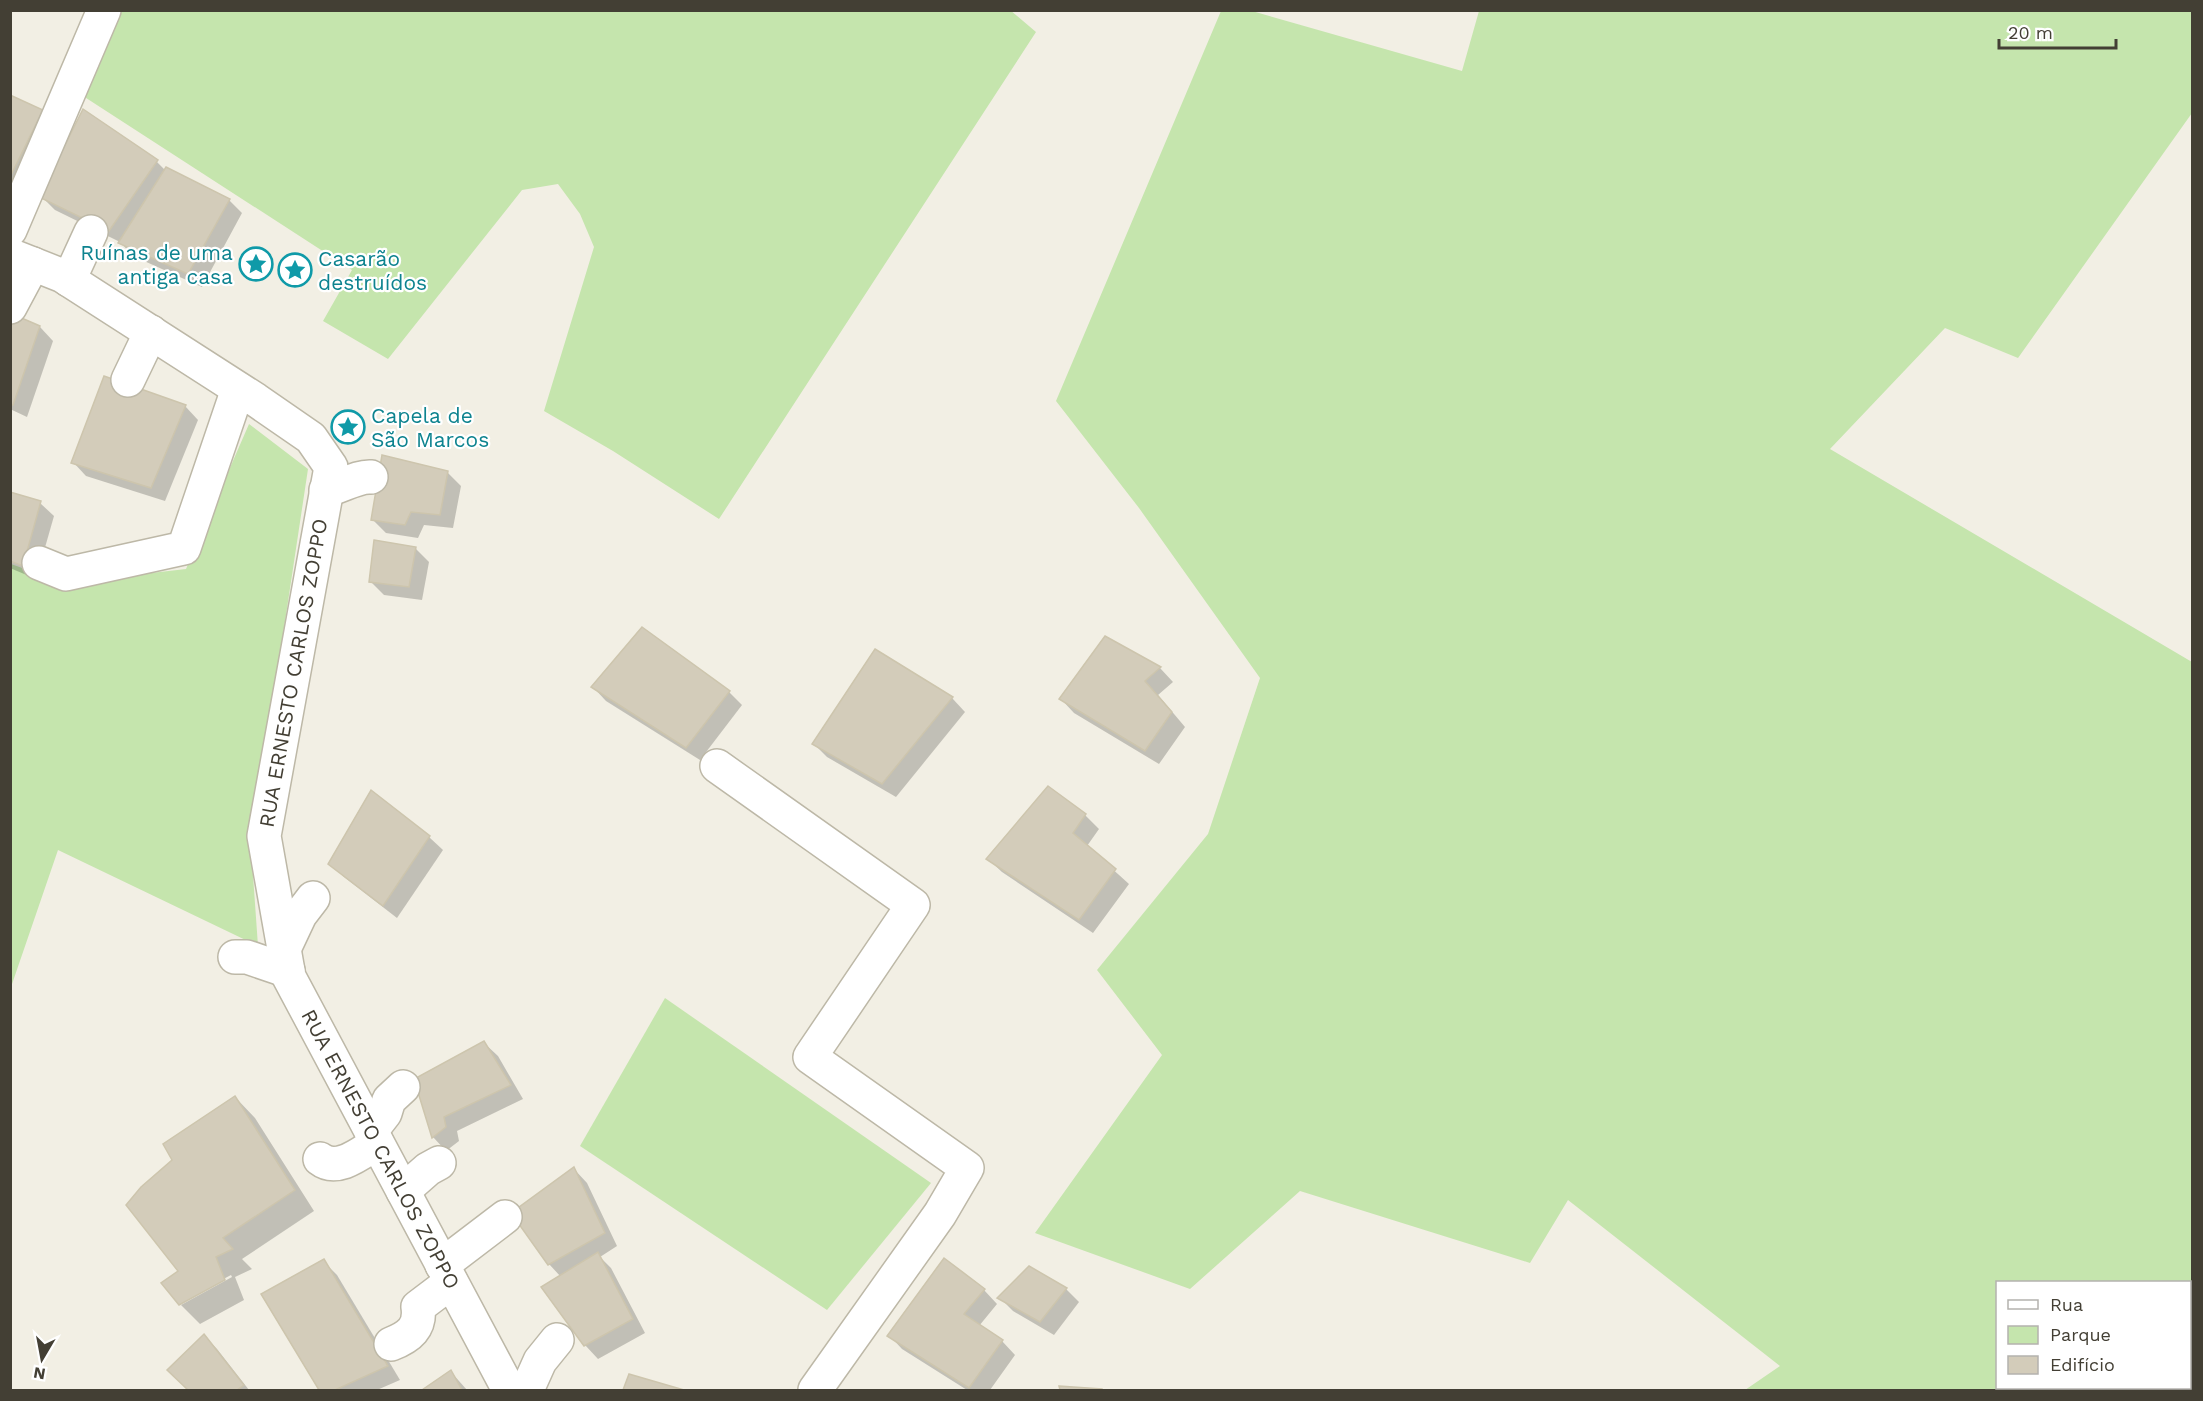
<svg xmlns="http://www.w3.org/2000/svg" width="2203" height="1401" viewBox="0 0 2203 1401" font-family="'Work Sans',sans-serif">
	<rect width="100%" height="100%" fill="#f2efe4"/>
	<g fill="#c5e5ad" fill-rule="evenodd">
		<polygon points="1010,10 1036,32 719,519 613,451 544,411 594,247 580,214 558,184 522,190 388,359 323,321 352,270 83,96 121,11"/>
		<path d="M1221 11H1252L1462 71 1479 11H2192V113L2018 358 1945 328 1830 449 2192 662V1390H1745L1780 1366 1568 1200 1530 1263 1300 1191 1190 1289 1035 1233 1162 1055 1097 970 1208 834 1260 678 1139 508 1056 401ZM2190 1282V1388H1998V1282Z"/>
		<polygon points="249,424 308,469 251,847 258,946 58,850 11,987 11,564 64,583 186,569"/>
		<polygon points="665,998 931,1183 827,1310 580,1146"/>
	</g>
	<g fill="#0003">
		<polygon points="10,97 42,111 56,125 10,190"/>
		<polygon points="84,111 157,162 166,171 229,200 242,213 202,287 133,256 120,242 55,210 41,196"/>
		<polygon points="10,315 40,327 53,341 27,417 10,409"/>
		<polygon points="185,406 198,420 165,501 86,476 73,462"/>
		<polygon points="447,472 461,486 453,528 424,525 418,538 386,533 373,520"/>
		<polygon points="10,494 40,503 54,516 36,579 10,568"/>
		<polygon points="415,548 429,562 422,600 384,595 370,581"/>
		<polygon points="1105,638 1160,668 1173,682 1158,695 1185,727 1159,764 1074,713 1061,699"/>
		<polygon points="593,687 729,692 742,705 700,760 606,701"/>
		<polygon points="952,698 965,712 896,797 827,757 814,744"/>
		<polygon points="1049,788 1085,815 1099,829 1087,846 1129,884 1093,933 1002,872 988,859"/>
		<polygon points="429,837 443,850 397,918 344,877 330,863"/>
		<polygon points="484,1043 498,1056 523,1099 457,1131 459,1141 446,1151 433,1137 415,1080"/>
		<polygon points="235,1097 255,1118 314,1211 242,1259 252,1269 235,1277 244,1300 200,1324 181,1305 232,1277 231,1275 184,1300 180,1271 174,1161"/>
		<polygon points="574,1169 587,1183 617,1246 600,1257 611,1268 645,1333 598,1359 585,1345 561,1277 549,1264"/>
		<polygon points="323,1261 337,1275 400,1380 377,1390 321,1390 263,1295"/>
		<polygon points="1066,1289 1079,1302 1054,1335 1013,1311 1000,1298"/>
		<polygon points="984,1290 997,1304 979,1326 1002,1341 1015,1355 990,1390 967,1390 902,1349 889,1335"/>
		<polygon points="204,1336 217,1349 249,1390 190,1390 169,1370"/>
		<polygon points="451,1372 467,1390 424,1390"/>
		<polygon points="630,1376 679,1390 625,1390"/>
	</g>
	<g fill="#d3ccba" stroke="#cdc5ad" stroke-width="1.5">
		<polygon points="10,95 43,110 10,177"/>
		<polygon points="83,109 158,160 109,231 39,197"/>
		<polygon points="166,167 230,199 188,274 118,243"/>
		<polygon points="10,313 40,326 13,405 10,404"/>
		<polygon points="104,376 186,405 151,488 71,463"/>
		<polygon points="382,455 448,471 440,515 411,512 405,525 371,520"/>
		<polygon points="10,492 41,501 23,566 10,561"/>
		<polygon points="374,540 416,547 409,587 369,582"/>
		<polygon points="642,627 730,691 686,748 591,687"/>
		<polygon points="1105,636 1161,667 1145,681 1172,712 1145,751 1059,699"/>
		<polygon points="875,649 953,697 882,784 812,744"/>
		<polygon points="1048,786 1086,814 1073,833 1116,869 1079,920 986,859"/>
		<polygon points="371,790 430,836 383,906 328,864"/>
		<polygon points="484,1041 511,1085 444,1117 446,1127 432,1138 414,1079"/>
		<polygon points="235,1096 295,1190 223,1238 233,1249 216,1257 225,1280 179,1305 161,1283 178,1271 126,1205 141,1187 172,1160 163,1144"/>
		<polygon points="574,1167 605,1233 548,1265 511,1213"/>
		<polygon points="598,1252 633,1319 584,1346 541,1287"/>
		<polygon points="944,1258 985,1289 964,1314 1003,1340 969,1388 887,1336"/>
		<polygon points="324,1259 388,1366 335,1390 319,1390 261,1294"/>
		<polygon points="1029,1266 1067,1288 1040,1322 997,1298"/>
		<polygon points="204,1334 244,1385 237,1390 188,1390 167,1370"/>
		<polygon points="451,1370 462,1390 422,1390"/>
		<polygon points="629,1374 684,1390 623,1390"/>
		<polygon points="1059,1386 1102,1389 1102,1390 1060,1390"/>
	</g>
	<g fill="none" stroke-linecap="round" stroke-linejoin="round">
		<defs>
			<g id="minor">
				<polyline points="10,230 104,10"/>
				<polyline points="10,255 63,276 256,400 311,438 331,467 264,836 289,977 509,1390"/>
				<polyline points="69,280 91,232"/>
				<polyline points="10,307 33,264"/>
				<polyline points="128,380 151,332"/>
				<path d="M326 490C341 487 357 476 371 477"/>
				<polyline points="39,563 66,574 184,548 238,389"/>
				<polyline points="717,766 913,905 810,1057 967,1168 940,1214 815,1390"/>
				<polyline points="284,949 300,915 313,898"/>
				<polyline points="235,957 247,957 288,971"/>
				<polyline points="371,1131 385,1113 389,1100 403,1087"/>
				<path d="M320 1159C338 1173 362 1152 377 1143"/>
				<polyline points="403,1191 428,1169 439,1163"/>
				<polyline points="442,1265 505,1217"/>
				<path d="M391 1344C409 1337 421 1328 418 1307L451 1282"/>
				<polyline points="527,1390 540,1361 557,1340"/>
			</g>
		</defs>
		<use href="#minor" stroke="#bdb8a7" stroke-width="36"/>
		<use href="#minor" stroke="#fff" stroke-width="33"/>
	</g>
	<defs>
		<symbol id="sight-ring" viewBox="-11 -11 22 22"><circle r="9.5" fill="#fff" stroke="#0f9aa8" stroke-width="1.5"/><path d="M0-6L1.8-2.2L6-1.7L2.9 1.2L3.7 5.4L0 3.3L-3.7 5.4L-2.9 1.2L-6-1.7L-1.8-2.2Z" fill="#0f9aa8"/></symbol>
	</defs>
	<g fill-rule="evenodd">
		<use href="#sight-ring" x="237" y="245" width="38" height="38"/>
		<use href="#sight-ring" x="276" y="251" width="38" height="38"/>
		<use href="#sight-ring" x="329" y="408" width="38" height="38"/>
	</g>
	<g text-anchor="middle" dominant-baseline="central" stroke-width="4.5" stroke-linejoin="round" paint-order="stroke">
		<g font-size="21" fill="#0d838f" stroke="#fff" text-anchor="start">
			<text x="233" y="252" text-anchor="end">Ruínas de uma<tspan x="233" dy="24">antiga casa</tspan></text>
			<text x="318" y="258">Casarão<tspan x="318" dy="24">destruídos</tspan></text>
			<text x="371" y="415">Capela de<tspan x="371" dy="24">São Marcos</tspan></text>
		</g>
		<g font-size="21" fill="#433f34" stroke="#fff">
			<text transform="translate(293 673) rotate(-80)">RUA ERNESTO CARLOS ZOPPO</text>
			<text transform="translate(381 1149) rotate(62)">RUA ERNESTO CARLOS ZOPPO</text>
		</g>
	</g>
	<rect width="2203" height="1401" fill="none" stroke="#433f34" stroke-width="24"/>
	<rect x="1996" y="1281" width="195" height="108" fill="#ffffff" stroke="#b4b2ae" stroke-width="1.5"/>
	<rect x="2008" y="1300" width="30" height="9" fill="#ffffff" stroke="#b4b2ae" stroke-width="1.5"/>
	<text x="2050" y="1311" font-size="18" fill="#433f34">Rua</text>
	<rect x="2008" y="1326" width="30" height="18" fill="#c5e5ad" stroke="#b4b2ae" stroke-width="1.5"/>
	<text x="2050" y="1341" font-size="18" fill="#433f34">Parque</text>
	<rect x="2008" y="1356" width="30" height="18" fill="#d3ccba" stroke="#b4b2ae" stroke-width="1.5"/>
	<text x="2050" y="1371" font-size="18" fill="#433f34">Edifício</text>
	<g transform="translate(42 1359) rotate(190)" stroke="#ffffff" stroke-width="4.5" paint-order="stroke">
	<path d="M0-4.5L10 22L0 15L-10 22Z" fill="#433f34"/>
	<text y="-9" font-size="16" font-weight="bold" text-anchor="middle" fill="#433f34">N</text>
	</g>
	<path d="M1999 39v9h117v-9" fill="none" stroke="#433f34" stroke-width="3"/>
	<text x="2008" y="39" font-size="18" fill="#433f34" stroke="#ffffff" stroke-width="4.5" paint-order="stroke">20 m</text>
</svg>
